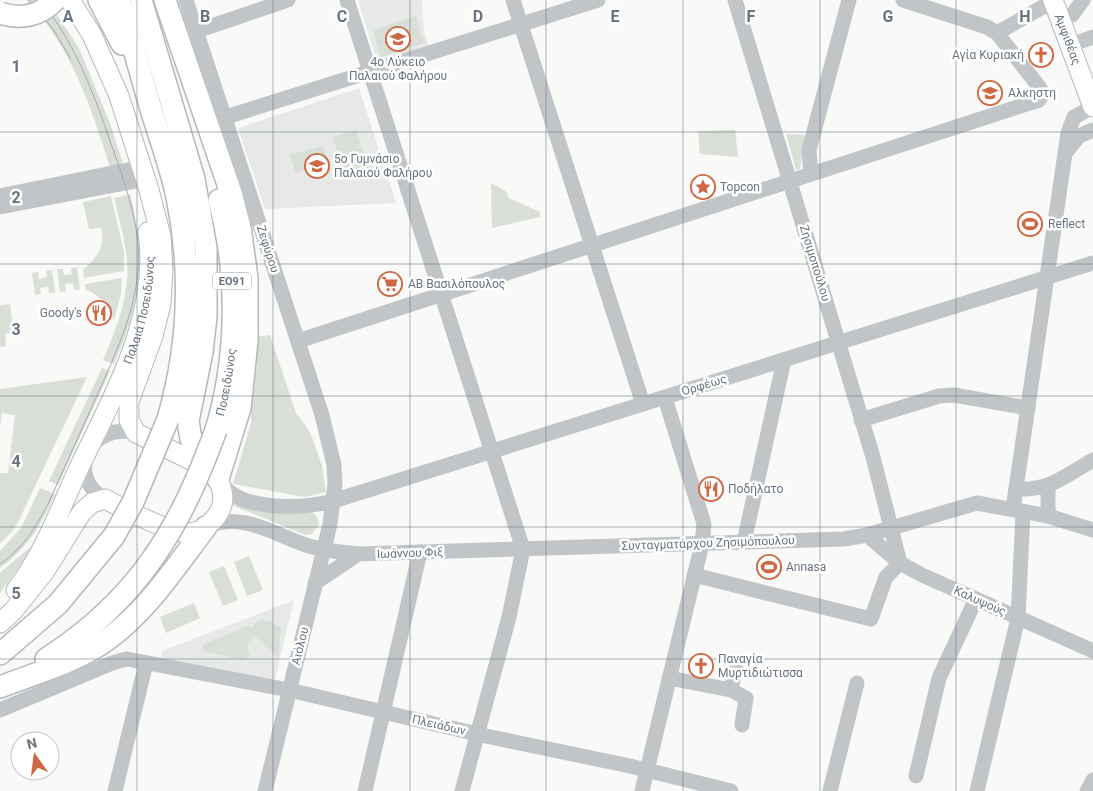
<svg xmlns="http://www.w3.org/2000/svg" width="1093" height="791" viewBox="0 0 1093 791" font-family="Roboto,sans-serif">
	<rect width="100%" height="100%" fill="#f9f9f8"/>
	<g fill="#e7e8e8">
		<polygon points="358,0 422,0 424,31 429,47 377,63"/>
		<polygon points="359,88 396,203 265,209 238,128"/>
		<polygon points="294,600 274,683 161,660 162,651"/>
	</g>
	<g fill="#d9ded7">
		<path d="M26 0H47L79 48 110 123 123 164 110 167C91 108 71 45 26 0Z"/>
		<polygon points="416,16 424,43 381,57 373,30"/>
		<polygon points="356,130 369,171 346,178 333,137"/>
		<polygon points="735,130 738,157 700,154 698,131"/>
		<polygon points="786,134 806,135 800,169 796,170"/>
		<polygon points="323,146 328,163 295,173 290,155"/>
		<polygon points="491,183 506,191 509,198 540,212 540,217 492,228"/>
		<path d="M130 194C148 266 142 296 114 364L103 360C118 326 132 288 126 251 123 233 118 215 114 198Z"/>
		<path d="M111 196 124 252V271L84 278 83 270C97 257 106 247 101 228L89 229 83 202Z"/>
		<polygon points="77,267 80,289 74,290 73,283 65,284 66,291 60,292 57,269 63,269 64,275 72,274 71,268"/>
		<polygon points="52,270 55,292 49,293 48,287 40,288 41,294 35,295 32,273 38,272 39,279 47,277 46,271"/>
		<path d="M122 278 121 294 114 320C107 307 101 294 86 290L85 284Z"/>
		<polygon points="10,304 14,333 5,334 6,346 0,347 0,305"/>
		<polygon points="270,335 296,413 310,432 322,465 326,492 305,497 233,484 251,423 251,337"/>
		<polygon points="102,368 110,371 58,485 49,481"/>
		<polygon points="87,377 19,520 13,530 0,544 0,473 8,473 15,415 2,413 0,427 0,389"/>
		<path d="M40 488 55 494C42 524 28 548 0 568V551L21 528Z"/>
		<polygon points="222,501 271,512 309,511 316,515 319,525 312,534 305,535"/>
		<polygon points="29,548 31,550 0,593 0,573"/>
		<polygon points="249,556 263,590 247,596 234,562"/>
		<polygon points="224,566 238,600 223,606 209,572"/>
		<polygon points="194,603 200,618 166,633 160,617"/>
		<polygon points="264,619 268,622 271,621 281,628 278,658 255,636 247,644 250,656 242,660 204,651 202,645 247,626 251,628 254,627 255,623"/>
	</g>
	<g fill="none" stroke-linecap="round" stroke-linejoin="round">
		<defs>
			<g id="major">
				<path id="s1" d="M1053 0 1093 107"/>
				<path id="s2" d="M16 590C43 555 59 512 77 472 112 397 160 318 148 232"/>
				<path d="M0 623 13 611 45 571 82 512 92 503 105 499C122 508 170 533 188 533 202 533 218 519 222 505 225 493 219 478 211 470L136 433 129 420V402L153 336 161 304 163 268 161 236 149 190 119 96 92 35 70 0"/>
			</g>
			<g id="highway">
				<polyline points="99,0 122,44"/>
				<path d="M119 0C130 33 138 65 148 99 157 131 170 163 177 197 192 271 189 346 168 419"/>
				<polyline points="141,0 194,179 206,248 206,316 202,352 188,421 191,439 202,464"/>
				<polyline points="165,0 232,196 240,227 247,278 247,341 240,408 218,479"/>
				<path id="s3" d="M216 430C238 356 239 275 219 200"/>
				<polyline points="0,654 58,604 114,536"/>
				<path d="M46 659C88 632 124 600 153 558"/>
				<path d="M0 687C36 673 77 662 108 639 148 610 176 566 206 527"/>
			</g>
		</defs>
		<use href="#major" stroke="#b5b9bc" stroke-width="21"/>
		<use href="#highway" stroke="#b5b8bb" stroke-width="24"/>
		<g stroke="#c1c5c8" stroke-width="15">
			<polyline points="186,0 322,415 334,465 335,484 330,524 265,791"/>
			<polyline points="347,0 523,549 509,617 462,791"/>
			<polyline points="513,0 643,404"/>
			<polyline points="735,0 873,457 900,563"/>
			<polyline points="1072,15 1083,0"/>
			<polyline points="197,31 288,0"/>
			<polyline points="997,33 1055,0"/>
			<polyline points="1082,41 1093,37"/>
			<polyline points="226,117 598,0"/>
			<polyline points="1067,151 1079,136 1093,130"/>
			<polyline points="811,174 809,150 849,0"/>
			<polyline points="0,196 142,167"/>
			<polyline points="0,207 146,179"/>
			<polyline points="298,341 1039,100 1042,95 1040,88 997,33 987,27 903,0"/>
			<polyline points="861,420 939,396 954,395 1028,408"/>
			<path d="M220 481C238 512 302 509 333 501L1093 263"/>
			<path d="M1016 489C1050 491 1065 476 1093 460"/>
			<path d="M105 499C64 476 90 421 136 433"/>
			<polyline points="1013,509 1068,133 1074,117 1093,107"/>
			<polyline points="1048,516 1048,487"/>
			<path d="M207 527C241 510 277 536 309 546 325 551 341 552 358 554L844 539 867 535 977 503 1048 516 1093 530"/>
			<polyline points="867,535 900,563 922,575 1093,651"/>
			<polyline points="744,542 784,360"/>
			<polyline points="694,575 871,619 886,577 900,563"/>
			<polyline points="315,583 358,554"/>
			<polyline points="669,678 731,690 746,698 742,725"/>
			<polyline points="731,690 736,664"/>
			<polyline points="0,710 112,663 127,659 289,690 486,736 630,766 731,791"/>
			<polyline points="916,776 939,678 976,599"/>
			<polyline points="115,791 146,663"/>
			<polyline points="365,791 420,552"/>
			<polyline points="642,791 702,544 704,524 665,398"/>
			<polyline points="830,791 857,683"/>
			<polyline points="977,791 1018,618 1023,512"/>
			<polyline points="1087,791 1093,780"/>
		</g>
		<use href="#major" stroke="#fff" stroke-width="19"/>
		<use href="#highway" stroke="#fff" stroke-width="21"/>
		<g stroke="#a3a9ae" stroke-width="1">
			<polyline points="29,0 53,29 71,59"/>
			<path d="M0 564C22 550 36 527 48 504 64 469 79 435 95 400 117 350 142 301 138 245 135 207 120 170 108 135 91 86 73 40 40 0"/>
		</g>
		<defs>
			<g id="highway-bridge">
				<path d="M0 13C20 20 40 16 55 0"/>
				<polyline points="114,536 133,502 168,419"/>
				<path d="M153 558C181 518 199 476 216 430"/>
			</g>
		</defs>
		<use href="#highway-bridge" stroke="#b5b8bb" stroke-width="24" stroke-linecap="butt"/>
		<use href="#highway-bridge" stroke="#fff" stroke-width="21"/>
	</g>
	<path fill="none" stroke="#67747f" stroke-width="1" stroke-opacity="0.55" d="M137 0V791M273 0V791M410 0V791M546 0V791M683 0V791M820 0V791M956 0V791M0 132H1093M0 264H1093M0 396H1093M0 527H1093M0 659H1093"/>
	<defs>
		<symbol id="school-ring" viewBox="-11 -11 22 22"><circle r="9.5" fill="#fff" stroke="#cd6944" stroke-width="1.5"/><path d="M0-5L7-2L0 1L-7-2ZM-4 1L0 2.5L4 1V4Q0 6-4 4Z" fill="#cd6944"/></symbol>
		<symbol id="church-ring" viewBox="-11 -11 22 22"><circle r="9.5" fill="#fff" stroke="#cd6944" stroke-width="1.5"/><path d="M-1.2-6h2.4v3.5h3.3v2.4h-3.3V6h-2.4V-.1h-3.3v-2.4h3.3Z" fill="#cd6944"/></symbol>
		<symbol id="sight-ring" viewBox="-11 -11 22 22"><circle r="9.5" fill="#fff" stroke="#cd6944" stroke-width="1.5"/><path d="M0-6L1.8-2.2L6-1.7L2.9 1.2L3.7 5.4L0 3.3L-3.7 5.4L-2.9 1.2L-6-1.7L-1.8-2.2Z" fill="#cd6944"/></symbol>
		<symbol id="stadium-ring" viewBox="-11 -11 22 22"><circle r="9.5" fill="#fff" stroke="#cd6944" stroke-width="1.5"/><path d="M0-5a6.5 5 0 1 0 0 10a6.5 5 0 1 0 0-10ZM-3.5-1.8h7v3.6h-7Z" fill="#cd6944"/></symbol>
		<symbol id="supermarket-ring" viewBox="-11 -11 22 22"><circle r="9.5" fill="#fff" stroke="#cd6944" stroke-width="1.5"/><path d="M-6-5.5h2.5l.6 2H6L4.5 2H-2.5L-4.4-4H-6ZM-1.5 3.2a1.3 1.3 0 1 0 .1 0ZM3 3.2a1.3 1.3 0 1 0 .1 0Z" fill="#cd6944"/></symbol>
		<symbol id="restaurant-ring" viewBox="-11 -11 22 22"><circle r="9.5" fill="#fff" stroke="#cd6944" stroke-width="1.5"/><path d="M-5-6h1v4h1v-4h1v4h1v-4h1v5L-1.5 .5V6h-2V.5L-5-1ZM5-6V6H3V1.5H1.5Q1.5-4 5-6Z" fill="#cd6944"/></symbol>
	</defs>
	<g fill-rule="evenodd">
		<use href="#school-ring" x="384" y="25" width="28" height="28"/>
		<use href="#church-ring" x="1027" y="41" width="28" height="28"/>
		<use href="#school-ring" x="976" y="79" width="28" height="28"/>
		<use href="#school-ring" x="303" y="152" width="28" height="28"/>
		<use href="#sight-ring" x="689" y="173" width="28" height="28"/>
		<use href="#stadium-ring" x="1016" y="210" width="28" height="28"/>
		<use href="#supermarket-ring" x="376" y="270" width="28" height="28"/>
		<use href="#restaurant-ring" x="85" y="299" width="28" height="28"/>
		<use href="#restaurant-ring" x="697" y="475" width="28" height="28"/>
		<use href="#stadium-ring" x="755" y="553" width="28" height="28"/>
		<use href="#church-ring" x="687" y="652" width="28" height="28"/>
	</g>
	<g text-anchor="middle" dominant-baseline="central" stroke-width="5" stroke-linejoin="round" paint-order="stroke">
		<rect fill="#fff" stroke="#959ea5" stroke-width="1" x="213" y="272.5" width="38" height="17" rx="4"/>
		<g font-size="11" font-weight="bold" fill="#67747f">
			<text x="232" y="281">ΕΟ91</text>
		</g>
		<g font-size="12" fill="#67747f" stroke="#fff">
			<text stroke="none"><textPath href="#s1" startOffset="42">Αμφιθέας</textPath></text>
			<text transform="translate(268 249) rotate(72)">Ζεφύρου</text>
			<text transform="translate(815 263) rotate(73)">Ζησιμοπούλου</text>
			<text stroke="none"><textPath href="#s2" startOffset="308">Παλαιά Ποσειδώνος</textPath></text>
			<text stroke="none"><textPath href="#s3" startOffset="49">Ποσειδώνος</textPath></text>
			<text transform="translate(704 385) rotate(-17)">Ορφέως</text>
			<text transform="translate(708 543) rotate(-2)">Συνταγματάρχου Ζησιμόπουλου</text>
			<text transform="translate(410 553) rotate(-2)">Ιωάννου Φιξ</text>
			<text transform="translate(980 601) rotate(24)">Καλυψούς</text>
			<text transform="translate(300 646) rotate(-76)">Αιόλου</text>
			<text transform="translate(439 725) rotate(13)">Πλειάδων</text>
		</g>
		<g font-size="12" fill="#67747f" stroke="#fff" text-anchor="start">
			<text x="1024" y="55" text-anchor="end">Αγία Κυριακή</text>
			<text x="398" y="62" text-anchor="middle">4ο Λύκειο<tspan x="398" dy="14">Παλαιού Φαλήρου</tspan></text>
			<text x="1008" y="93">Αλκηστη</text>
			<text x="334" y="159">5ο Γυμνάσιο<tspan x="334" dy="14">Παλαιού Φαλήρου</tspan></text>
			<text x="720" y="187">Topcon</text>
			<text x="1048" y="224">Reflect</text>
			<text x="408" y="284">ΑΒ Βασιλόπουλος</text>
			<text x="82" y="313" text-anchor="end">Goody's</text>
			<text x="728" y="489">Ποδήλατο</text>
			<text x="786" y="567">Annasa</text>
			<text x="718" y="659">Παναγία<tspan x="718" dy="14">Μυρτιδιώτισσα</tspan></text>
		</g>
	</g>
	<g font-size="16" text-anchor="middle" font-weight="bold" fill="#67747f" stroke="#fff" stroke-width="5" stroke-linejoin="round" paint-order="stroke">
		<text x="68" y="22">A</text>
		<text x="205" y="22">B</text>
		<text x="342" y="22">C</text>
		<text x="478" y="22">D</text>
		<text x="615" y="22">E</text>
		<text x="751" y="22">F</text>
		<text x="888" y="22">G</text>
		<text x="1025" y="22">H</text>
		<text x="16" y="72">1</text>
		<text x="16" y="203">2</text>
		<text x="16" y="335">3</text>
		<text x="16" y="467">4</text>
		<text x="16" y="599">5</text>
	</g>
	<g transform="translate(35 756) rotate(346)"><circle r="24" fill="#ffffff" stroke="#c2c7cc"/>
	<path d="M0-4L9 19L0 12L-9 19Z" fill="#cd6944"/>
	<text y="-8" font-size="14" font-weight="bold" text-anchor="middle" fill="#67747f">N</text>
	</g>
</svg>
